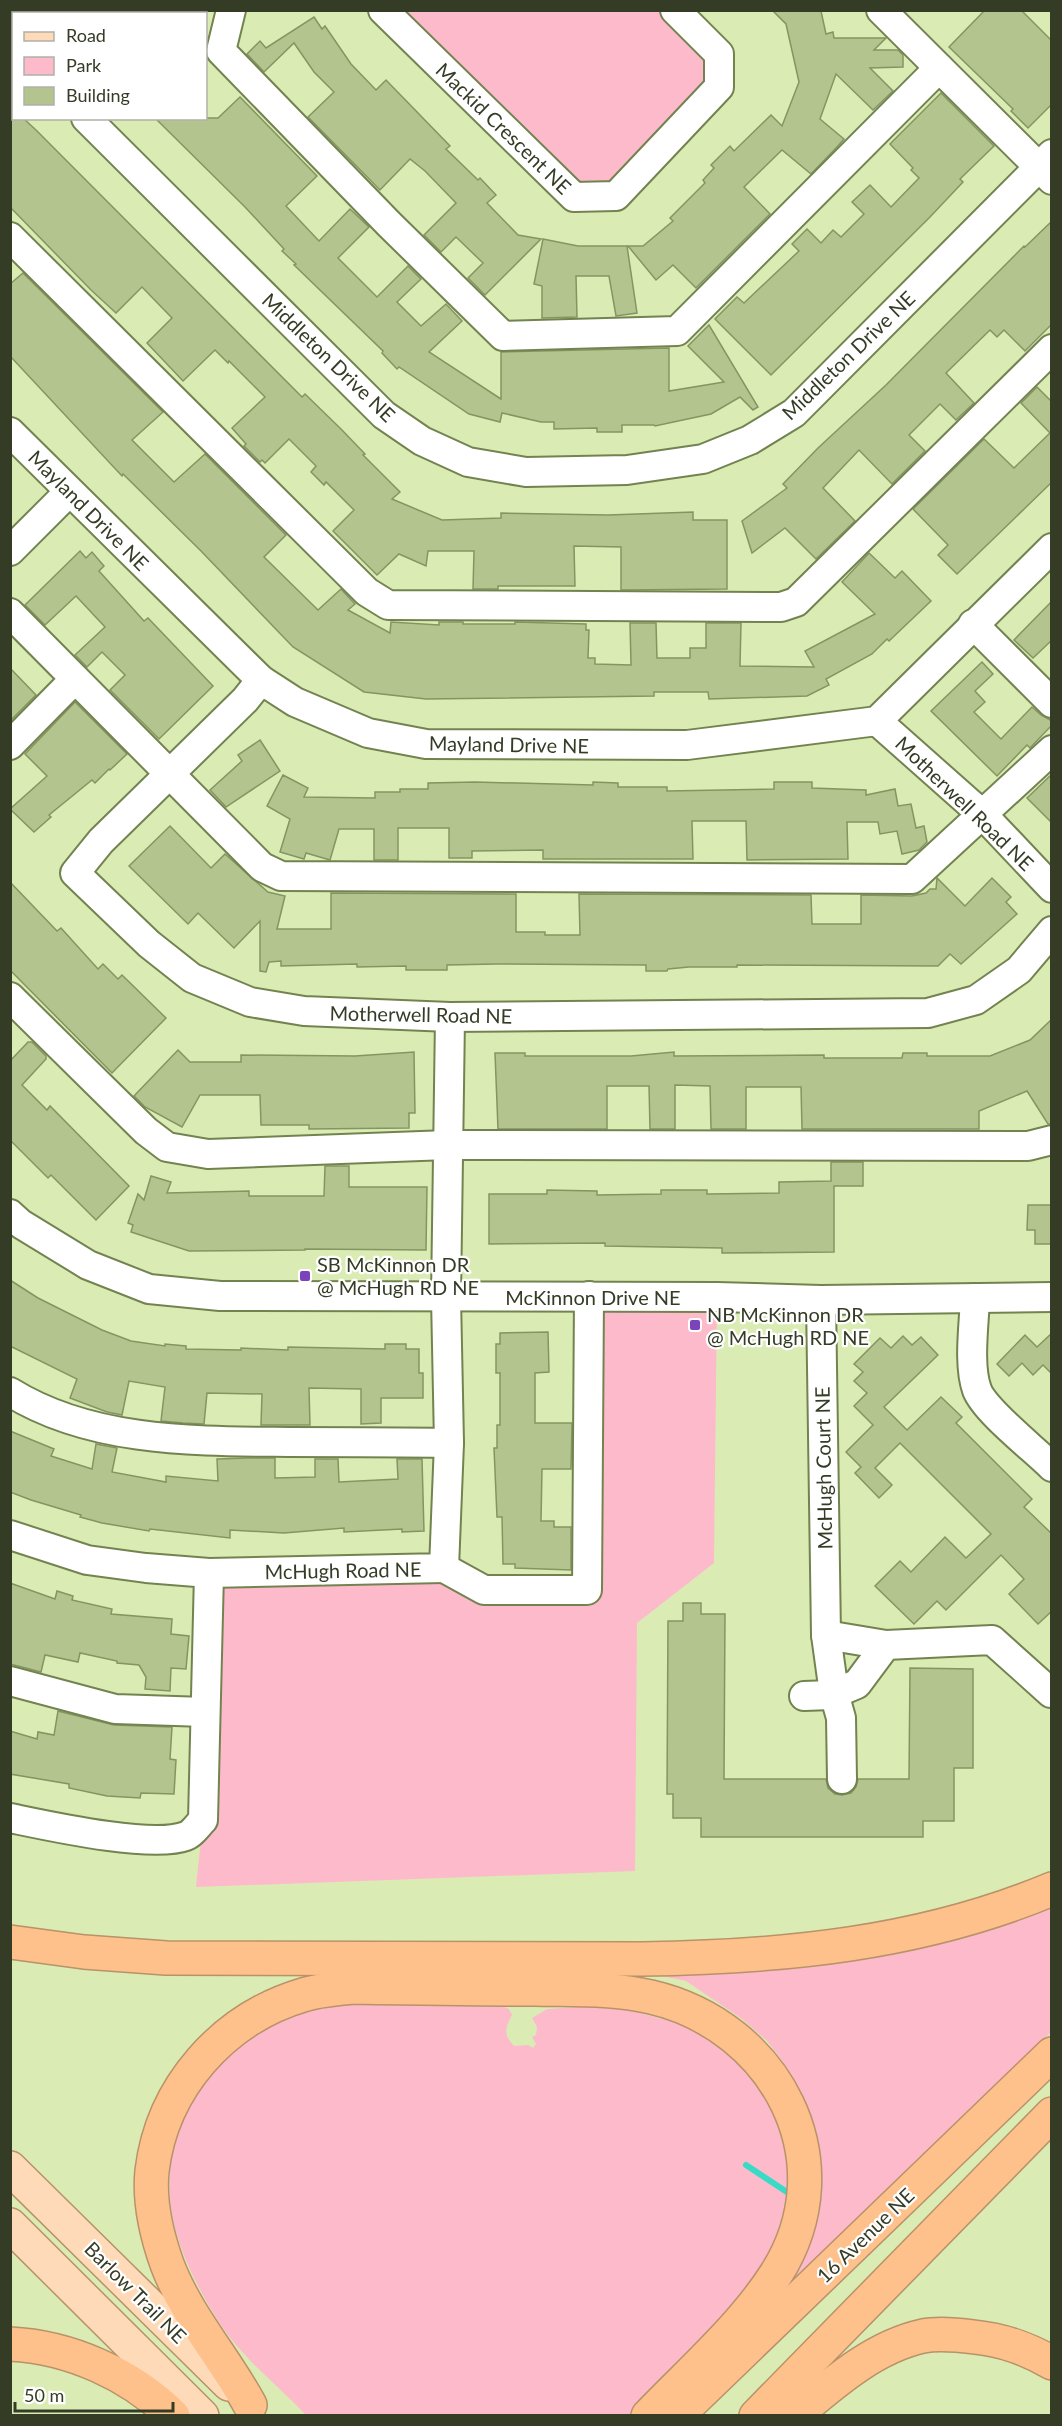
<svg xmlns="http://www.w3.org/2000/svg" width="1062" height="2426" viewBox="0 0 1062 2426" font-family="Lato,sans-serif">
	<rect width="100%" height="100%" fill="#daecb4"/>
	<g fill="#fdbacb">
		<polygon points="383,11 675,11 719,54 719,87 616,196 574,197"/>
		<polygon points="589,1296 717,1297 714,1563 637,1623 635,1871 196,1887 203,1820 209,1573 444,1568 484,1590 587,1590"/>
		<polygon points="1051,1902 1051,2032 972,2112 797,2278 792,2276 818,2207 819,2164 808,2111 801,2092 783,2062 767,2041 742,2019 686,1981 657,1975"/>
		<path d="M334 2002 502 2006 509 2009 512 2015C505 2029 503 2034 514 2046L528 2045 533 2048 536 2044 532 2037 536 2035 537 2027 532 2018 547 2009 591 2006 626 2009 691 2027 733 2049 782 2120 795 2200 753 2291 632 2415 307 2416C278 2386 238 2354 217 2319 198 2289 180 2253 173 2219 156 2137 202 2060 274 2022 292 2013 315 2008 334 2002Z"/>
	</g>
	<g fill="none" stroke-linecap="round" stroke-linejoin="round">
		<polyline stroke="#39dbc7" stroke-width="6" points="746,2165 793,2196"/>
	</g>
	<g fill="#b3c48e" stroke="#859561" stroke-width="1.5">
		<polygon points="772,10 821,11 826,34 833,32 834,38 886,38 874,50 898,50 903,55 903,67 870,68 893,91 873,110 836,74 820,119 844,139 837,147 811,174 782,150 744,187 770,214 696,288 673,265 656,280 628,246 643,246 673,221 670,218 705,183 703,180 714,168 711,165 730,146 734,151 771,115 782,126 799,82 786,24"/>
		<polygon points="985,10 1021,10 1052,41 1052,104 1028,128 1011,111 1013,109 949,47"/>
		<polygon points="314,17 322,29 325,26 351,64 376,90 386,80 450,146 446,149 478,180 480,178 496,195 487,203 518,235 541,239 485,295 468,278 483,263 456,237 441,252 424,235 456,203 425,171 410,159 380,190 308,117 334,92 314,72 294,43 264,72 247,54 260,41 266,48"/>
		<polygon points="941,93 994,146 960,179 963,182 930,217 771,375 715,319 737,297 744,303 799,251 792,244 807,229 821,243 833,230 841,237 864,214 852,202 870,185 891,207 919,178 911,170 913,168 890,144"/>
		<polygon points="240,97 317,176 286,206 319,241 350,209 369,227 338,258 377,297 408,266 421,279 397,302 421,326 446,304 462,321 429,352 501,399 501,352 669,348 669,391 724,382 688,346 709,325 758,407 753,410 740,397 711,414 655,426 654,425 622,425 622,432 597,432 597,428 554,429 554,422 541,422 502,413 500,422 469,414 399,367 397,369 382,353 383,351 294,265 296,264 282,251 284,249 245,207 155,118 218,118"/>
		<polygon points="10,118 23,118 36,130 302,397 305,394 342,430 365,454 363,455 400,492 392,499 442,520 501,518 501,513 608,515 693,512 693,520 727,520 727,589 621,590 621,547 574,546 575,586 498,586 498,589 473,589 474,551 428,551 426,566 399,554 377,575 333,531 354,510 326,482 324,485 311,472 316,466 289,439 265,463 262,460 260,462 244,446 246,444 232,428 265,397 229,361 228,363 215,350 183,381 147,343 172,318 142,287 116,313 91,290 10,207"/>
		<polygon points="1052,221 1052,324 1025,351 1004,330 997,337 990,330 946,373 974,403 956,420 940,404 909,435 925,451 892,484 859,450 823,488 855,521 816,559 785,528 752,553 742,521 787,488 783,484 818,448 886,385 1024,246 1025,247"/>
		<polygon points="543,239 578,246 627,246 637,313 616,316 609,276 576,276 577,317 542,318 542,286 534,284"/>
		<polygon points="23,273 163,412 132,440 174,482 205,454 286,535 264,557 318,610 341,589 355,604 348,610 390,633 391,622 439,625 439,622 463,622 463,624 515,624 515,622 586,624 586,630 589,630 588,658 595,658 595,664 631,665 630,623 656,623 657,658 690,658 690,648 706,648 706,623 741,623 740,666 814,667 805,651 875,614 842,582 869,553 895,578 902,571 931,601 889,641 887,639 872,654 826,679 829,685 807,696 709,699 708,692 654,692 654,696 426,699 364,692 293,647 201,551 123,474 122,476 10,356 10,284"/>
		<polygon points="1037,387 1052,402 1052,482 957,574 938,555 948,545 913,509 984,439 1014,468 1050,433 1021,403"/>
		<polygon points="80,551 86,558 92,552 104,566 99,571 144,621 148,618 213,686 159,739 110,690 125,675 102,652 87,667 75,655 105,627 76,596 45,625 25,605"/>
		<polygon points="1052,601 1052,640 1033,658 1014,640"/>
		<polygon points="982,662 993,674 975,691 985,702 974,712 1001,739 1032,707 1041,715 1052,721 1052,725 1030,748 1027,745 997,776 931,711"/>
		<polygon points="10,668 36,695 10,721"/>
		<polygon points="75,702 127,754 110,770 109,769 95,783 92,780 49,815 51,817 34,832 10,809 47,776 25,754"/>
		<polygon points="260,740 280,771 226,807 210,790 242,761 238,755"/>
		<polygon points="1052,774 1052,823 1027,798"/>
		<polygon points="283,775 308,788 304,797 375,798 375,792 400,792 400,789 428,789 428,783 475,782 593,785 593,782 618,783 618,787 667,787 667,791 774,789 774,782 812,782 812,788 866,790 866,795 895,789 898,806 911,804 916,828 924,826 927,842 919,850 902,854 897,831 880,834 878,822 847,822 848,859 747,860 746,821 692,821 693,859 543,859 543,850 472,851 472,858 449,858 449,828 398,828 398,860 374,860 374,829 339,829 330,860 306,853 304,859 280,852 290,819 267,806"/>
		<polygon points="170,826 211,868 225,854 268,892 285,896 277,929 331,929 331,893 516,894 516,932 545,932 545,935 580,935 579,894 811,895 812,924 861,924 861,895 912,896 926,893 930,889 936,889 937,878 965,906 992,878 1011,897 1006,902 1017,914 961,964 950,954 938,966 737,965 737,967 689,967 668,969 667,971 646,971 646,965 496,964 447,965 447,970 406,970 406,966 357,967 357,964 281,966 281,961 269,962 266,972 260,971 260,921 234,948 198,913 188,924 129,866"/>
		<polygon points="10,882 57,931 61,928 98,969 103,964 118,979 122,975 166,1018 112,1073 10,970"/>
		<polygon points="1052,1019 1052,1124 1048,1124 1027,1091 979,1111 979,1129 802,1129 801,1087 746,1087 746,1129 711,1129 710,1086 675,1085 675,1129 650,1129 649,1086 607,1086 607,1129 498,1129 495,1053 525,1053 525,1056 631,1056 674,1052 674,1056 824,1055 824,1058 902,1058 903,1053 927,1053 927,1056 990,1056 1030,1040"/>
		<polygon points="28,1042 32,1042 46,1056 46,1059 22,1085 47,1110 50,1106 129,1186 96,1220 51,1175 48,1178 10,1140 10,1061"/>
		<polygon points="178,1050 190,1062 241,1062 241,1055 355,1056 414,1052 415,1113 409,1113 409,1128 309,1129 309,1125 261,1125 260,1095 200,1095 182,1127 145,1107 134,1096"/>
		<polygon points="831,1162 863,1162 863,1186 834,1186 834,1252 722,1253 722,1248 605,1246 605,1243 489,1244 489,1194 547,1194 547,1190 597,1191 597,1195 661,1194 661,1190 707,1190 707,1194 779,1193 779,1182 831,1181"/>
		<polygon points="325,1166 349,1166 349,1187 427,1187 426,1250 305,1249 305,1250 189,1251 131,1232 133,1225 128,1223 138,1194 144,1200 151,1176 171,1182 167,1193 249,1191 249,1196 324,1196"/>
		<polygon points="1028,1205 1052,1205 1052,1244 1035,1244 1035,1230 1027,1230"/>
		<polygon points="10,1280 38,1298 102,1330 131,1341 165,1346 165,1344 186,1346 186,1349 241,1350 241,1348 288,1350 288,1347 385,1349 385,1344 406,1344 406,1349 419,1349 419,1373 423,1373 423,1398 381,1398 381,1423 361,1424 361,1389 309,1388 310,1425 261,1425 262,1394 207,1393 204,1424 183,1423 161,1421 165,1387 129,1381 122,1415 107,1412 70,1398 77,1379 10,1346"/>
		<polygon points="548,1332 549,1372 535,1373 535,1423 572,1423 571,1469 542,1469 541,1521 554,1521 554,1527 571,1527 571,1570 515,1568 515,1564 503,1564 502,1517 497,1517 494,1448 497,1448 497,1425 500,1425 500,1373 496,1373 496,1344 500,1344 500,1333"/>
		<polygon points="1052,1333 1052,1374 1043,1365 1033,1375 1022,1363 1009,1376 997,1364 1025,1335 1037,1347"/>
		<polygon points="903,1336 912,1345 921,1337 938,1355 884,1407 907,1430 941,1397 962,1417 956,1423 1032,1499 1024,1507 1052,1534 1052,1611 1038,1624 1009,1594 1024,1579 1001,1555 946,1610 937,1601 914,1624 875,1586 900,1561 911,1572 945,1537 966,1558 991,1534 900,1443 875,1468 892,1485 879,1498 855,1473 861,1467 846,1452 873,1425 854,1406 867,1393 854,1381 863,1372 854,1364 880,1338 891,1348"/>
		<polygon points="10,1431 54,1449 51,1456 92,1469 96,1444 117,1448 112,1472 166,1482 166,1476 218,1481 217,1459 248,1458 275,1458 275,1478 315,1477 315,1459 338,1459 339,1482 398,1479 397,1459 422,1459 424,1531 402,1532 402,1529 344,1532 344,1528 284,1533 230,1530 230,1538 150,1529 149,1531 102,1523 80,1517 81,1515 31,1500 10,1492"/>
		<polygon points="10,1583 55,1599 57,1591 73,1596 72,1600 112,1609 111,1614 172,1619 171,1634 189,1636 186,1669 171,1668 170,1691 145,1689 146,1677 139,1665 117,1663 117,1661 80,1653 78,1662 45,1655 41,1672 10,1664"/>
		<polygon points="683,1603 701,1603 701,1614 725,1614 724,1779 826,1779 828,1788 835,1794 842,1795 851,1793 856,1787 858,1779 909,1779 910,1668 973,1669 973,1768 954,1768 954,1821 923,1821 923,1837 701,1837 701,1818 673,1818 673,1794 667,1794 668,1621 683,1621"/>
		<polygon points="58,1711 114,1725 172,1727 170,1759 176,1760 174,1794 141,1793 140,1798 107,1796 69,1788 69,1784 10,1774 10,1731 37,1739 38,1732 54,1735"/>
	</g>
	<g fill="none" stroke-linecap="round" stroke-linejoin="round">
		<defs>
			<g id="minor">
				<polyline points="231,10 221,51 389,224 503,336 677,331 939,68"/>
				<polyline points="383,10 574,197 616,196 719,87 719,54 675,10"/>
				<polyline points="881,10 1052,180"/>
				<polyline points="79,14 79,10"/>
				<polyline points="10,45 14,48"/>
				<polyline points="86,118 384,415 422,441 468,462 526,472 627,470 703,459 750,440 794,413 1052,154"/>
				<polyline points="10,237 367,592 388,605 781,607 796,602 1052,349"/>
				<polyline points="10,432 261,680 295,702 368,733 426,744 687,745 877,721 1052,548"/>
				<polyline points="10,551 69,492"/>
				<polyline points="10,613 262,867 281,876 912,879 1052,750"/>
				<polyline points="973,624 1052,703"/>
				<polyline points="261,680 245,700 101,841 75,873 149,944 192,978 250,1002 304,1011 450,1017 928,1013 976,1000 1019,970 1052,931"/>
				<polyline points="877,721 983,815 1052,888"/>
				<polyline points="10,745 75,679"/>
				<polyline points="10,997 146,1131 167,1147 208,1154 448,1145 1028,1146 1052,1140"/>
				<polyline points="10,1214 21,1224 88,1265 149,1289 220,1296 717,1297 821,1300 1052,1297"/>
				<path d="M975 1298C974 1325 968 1365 977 1390 985 1411 1034 1449 1052 1467"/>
				<polyline points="821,1300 826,1635 834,1693 841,1718 842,1779"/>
				<path d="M10 1392C92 1443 197 1441 289 1442 343 1442 396 1442 449 1443"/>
				<polyline points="10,1535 87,1560 146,1568 209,1573"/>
				<polyline points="444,1568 484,1590 587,1590 589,1296"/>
				<polyline points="826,1635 886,1645"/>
				<polyline points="10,1681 115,1709 205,1712"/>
				<polyline points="804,1696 831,1695 857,1684 886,1645 992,1640 1051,1693"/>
				<path d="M10 1818C49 1826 152 1849 186 1836 192 1834 198 1825 203 1820L209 1573 444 1568 449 1443 446 1297 450 1017"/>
			</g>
			<g id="major">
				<polyline points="10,2168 229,2384"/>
				<polyline points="10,2225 202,2416"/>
			</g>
			<g id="highway">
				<path d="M10 1942 84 1952 166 1958 642 1959C782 1957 921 1944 1052 1889"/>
				<path d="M10 2344C70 2347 130 2374 173 2416"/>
				<path d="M250 2405C224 2357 186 2315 167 2264 157 2236 149 2201 152 2171 162 2087 223 2019 303 1995 318 1990 335 1989 352 1987 412 1988 473 1989 534 1989 573 1990 612 1988 651 1997 776 2026 848 2161 776 2274 742 2327 691 2371 648 2416"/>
				<polyline points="686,2407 1052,2054"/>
				<polyline points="756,2416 1052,2114"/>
				<path d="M794 2416C832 2384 873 2347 923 2336 939 2333 958 2335 974 2337 1003 2340 1026 2348 1052 2363"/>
			</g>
		</defs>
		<use href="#minor" stroke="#738350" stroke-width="32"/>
		<use href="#major" stroke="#b89268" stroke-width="36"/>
		<use href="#highway" stroke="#b89268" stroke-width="36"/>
		<use href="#minor" stroke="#fff" stroke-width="28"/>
		<use href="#major" stroke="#fedab9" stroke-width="33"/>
		<use href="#highway" stroke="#fec18b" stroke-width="33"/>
	</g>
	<g fill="#7c43ba" stroke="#fff" stroke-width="2">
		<rect x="299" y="1270" width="12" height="12" rx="3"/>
		<rect x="689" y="1319" width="12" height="12" rx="3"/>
	</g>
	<g text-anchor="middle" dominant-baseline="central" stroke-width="4.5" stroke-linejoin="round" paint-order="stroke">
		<g font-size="20" fill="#353c26" stroke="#fff">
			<text transform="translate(504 128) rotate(44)">Mackid Crescent NE</text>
			<text transform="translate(848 355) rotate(-44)">Middleton Drive NE</text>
			<text transform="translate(329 357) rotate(44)">Middleton Drive NE</text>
			<text transform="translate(89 510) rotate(45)">Mayland Drive NE</text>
			<text transform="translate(509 744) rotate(1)">Mayland Drive NE</text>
			<text transform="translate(965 803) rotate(44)">Motherwell Road NE</text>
			<text transform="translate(421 1014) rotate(1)">Motherwell Road NE</text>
			<text x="593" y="1297">McKinnon Drive NE</text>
			<text transform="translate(823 1468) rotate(-91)">McHugh Court NE</text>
			<text transform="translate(343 1570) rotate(-1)">McHugh Road NE</text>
			<text transform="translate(865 2235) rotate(-44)">16 Avenue NE</text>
			<text transform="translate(136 2292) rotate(45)">Barlow Trail NE</text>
		</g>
		<g font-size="20" fill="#353c26" stroke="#fff" text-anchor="start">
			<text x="317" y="1264">SB McKinnon DR<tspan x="317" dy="23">@ McHugh RD NE</tspan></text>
			<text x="707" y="1314">NB McKinnon DR<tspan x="707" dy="23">@ McHugh RD NE</tspan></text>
		</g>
	</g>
	<rect width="1062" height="2426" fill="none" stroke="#353c26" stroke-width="24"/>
	<rect x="12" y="12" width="195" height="108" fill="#ffffff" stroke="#aeb1a8" stroke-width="1.5"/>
	<rect x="24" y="32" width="30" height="9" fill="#fedab9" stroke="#aeb1a8" stroke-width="1.5"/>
	<text x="66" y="42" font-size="18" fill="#353c26">Road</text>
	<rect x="24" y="57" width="30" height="18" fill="#fdbacb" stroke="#aeb1a8" stroke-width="1.5"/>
	<text x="66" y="72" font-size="18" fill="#353c26">Park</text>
	<rect x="24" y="87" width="30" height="18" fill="#b3c48e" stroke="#aeb1a8" stroke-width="1.5"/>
	<text x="66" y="102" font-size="18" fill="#353c26">Building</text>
	<path d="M15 2402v9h158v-9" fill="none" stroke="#353c26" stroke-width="3"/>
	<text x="24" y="2402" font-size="18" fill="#353c26" stroke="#ffffff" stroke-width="4.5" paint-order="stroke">50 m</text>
</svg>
